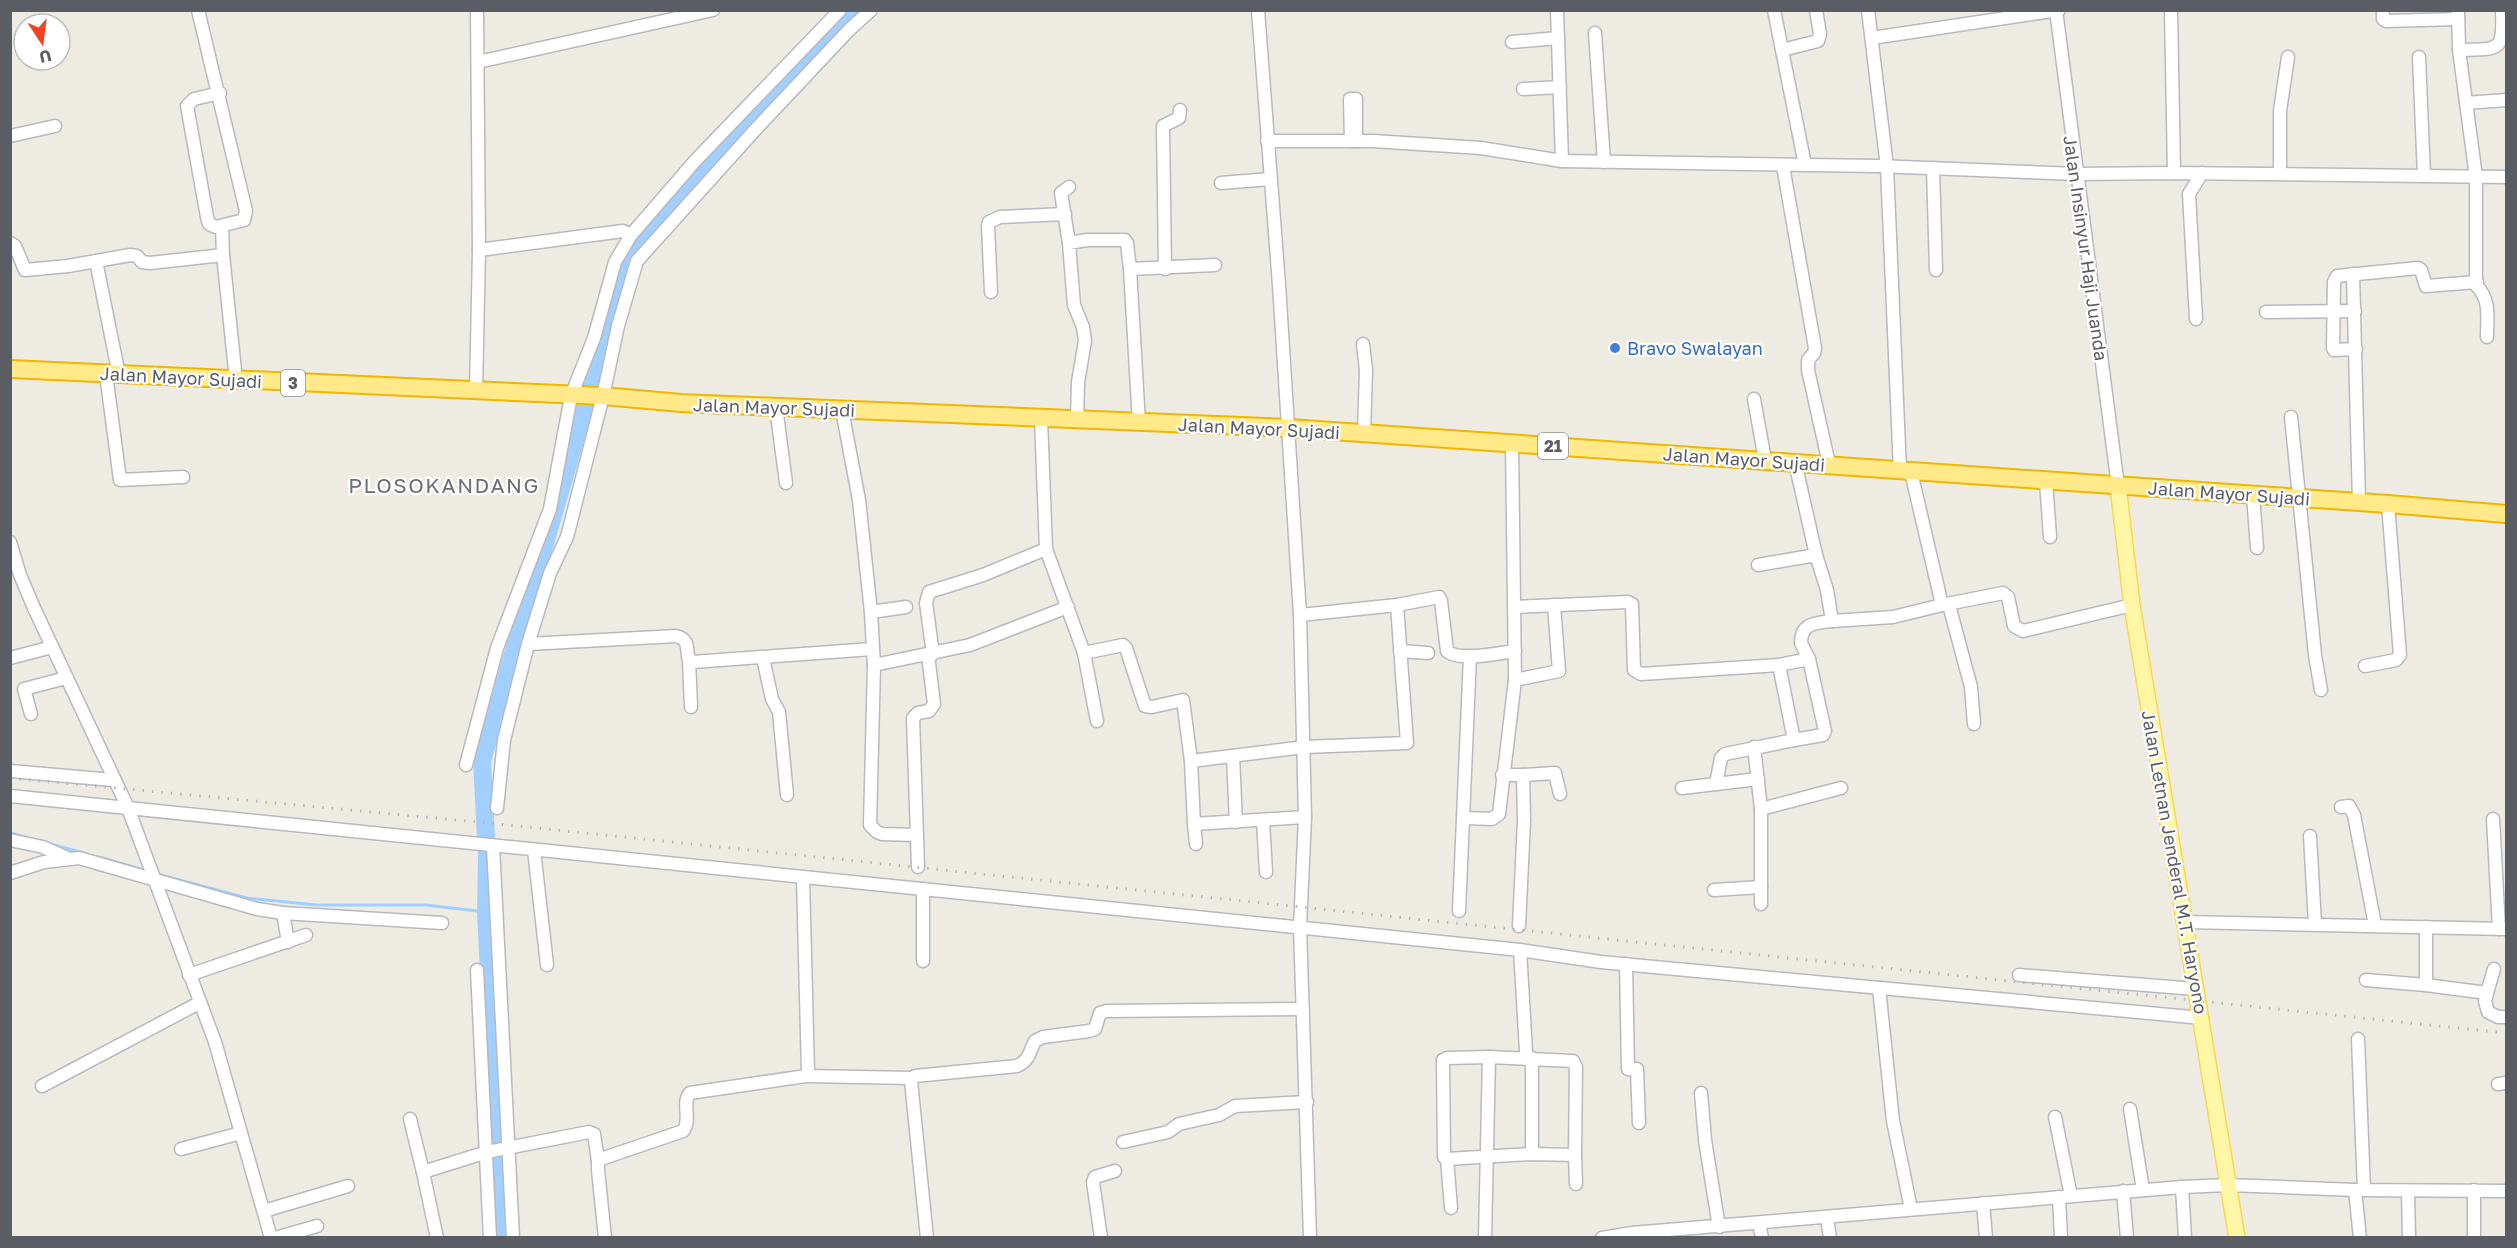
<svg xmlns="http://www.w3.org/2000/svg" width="2517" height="1248" viewBox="0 0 2517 1248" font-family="'Golos Text',sans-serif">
	<rect width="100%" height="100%" fill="#eeece2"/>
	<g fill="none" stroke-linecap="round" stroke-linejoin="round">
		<g stroke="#a1cfff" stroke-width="3">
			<polyline points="10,833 32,839"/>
			<polyline points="50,844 84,853"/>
			<polyline points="99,857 147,871"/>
			<polyline points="157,874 247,898 317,905 426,905 486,912"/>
		</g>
		<polyline stroke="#a1cfff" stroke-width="18" points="502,1238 486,912 487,856 482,761 628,257 856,10"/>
		<defs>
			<g id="minor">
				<polyline points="198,10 246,211 244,220 216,227 209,224 207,217 187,106 194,99 220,93"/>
				<polyline points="1258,10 1279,285 1300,615 1305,817 1300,927 1310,1238"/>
				<polyline points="1557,10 1562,161"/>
				<polyline points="1774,10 1805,165"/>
				<polyline points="1868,10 1887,167 1900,471"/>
				<polyline points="2056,10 2118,486"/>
				<polyline points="2171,10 2174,173"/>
				<polyline points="2383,10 2383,19 2386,21 2458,19"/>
				<path d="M2458 10 2459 50 2476 177V285C2491 300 2487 317 2487 337"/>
				<polyline points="1595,33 1604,162"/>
				<polyline points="1872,38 2059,10"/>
				<polyline points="1512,42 1558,38"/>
				<polyline points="1782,50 1818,41 1820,34 1816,10"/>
				<path d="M2459 50C2499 49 2504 53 2502 10"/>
				<polyline points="2419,57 2424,176"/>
				<polyline points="478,62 713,10"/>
				<polyline points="1523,89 1560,87"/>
				<polyline points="2466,103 2506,100"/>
				<polyline points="10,136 55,126"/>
				<polyline points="1267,141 1373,141 1481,148 1562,161 1877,166 2076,174 2174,173 2506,177"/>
				<polyline points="1351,141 1350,99 1356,99 1356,141"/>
				<polyline points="1783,166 1815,348 1814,353 1808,360 1808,370 1829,464"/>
				<polyline points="1933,168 1936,270"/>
				<polyline points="2280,174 2280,111 2288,57"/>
				<polyline points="1221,183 1270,179"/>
				<polyline points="1069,187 1061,193 1069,243"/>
				<polyline points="10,243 15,246 25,270 68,266 130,255 137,256 142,262 150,263 223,255 222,226"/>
				<polyline points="479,250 623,231 631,235"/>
				<polyline points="223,255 236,380"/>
				<polyline points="96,261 119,375"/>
				<polyline points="1165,269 1163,126 1179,118 1180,110"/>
				<polyline points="2353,274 2359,502"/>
				<polyline points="991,292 988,226 989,222 1000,217 1065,214"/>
				<polyline points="2266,312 2355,311"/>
				<polyline points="2196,319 2189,194 2202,173"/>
				<polyline points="1363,344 1366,370 1364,433"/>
				<polyline points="2356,349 2334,350 2333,348 2334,282 2337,276 2418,268 2421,270 2426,286 2477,282"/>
				<polyline points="106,374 120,480 183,477"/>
				<polyline points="476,392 479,250 477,10"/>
				<polyline points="1754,399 1765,460"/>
				<polyline points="776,407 786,483"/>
				<polyline points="842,410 859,500 871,612 874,665 870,825 877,832 882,834 917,835"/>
				<polyline points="2291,417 2315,655 2321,690"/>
				<polyline points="1077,421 1078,382 1085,341 1083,327 1074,305 1069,243 1087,240 1125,240 1127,243 1130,269"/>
				<polyline points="1139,423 1130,269 1215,265"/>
				<polyline points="1911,472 1942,605 2003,593 2008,597 2014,626 2023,631 2132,605"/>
				<polyline points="2046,481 2050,537"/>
				<polyline points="2253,495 2257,548"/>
				<polyline points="10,542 20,575 34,608 128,808 215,1042 271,1238"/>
				<polyline points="1046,549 1084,653 1097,721"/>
				<polyline points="1758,565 1816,555"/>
				<polyline points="1949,605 1971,687 1974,724"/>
				<path d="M1515 607 1628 602 1632 604 1634 670 1641 674 1779 665 1809 659 1801 643C1801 623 1815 623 1832 621L1827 590 1816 555 1795 462"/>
				<polyline points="871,612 906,607"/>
				<path d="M1300 615 1397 605 1439 597 1441 601 1447 651C1459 662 1499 653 1515 651"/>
				<polyline points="1832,621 1893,617 1942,605"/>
				<path d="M528 644 676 636C688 639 687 646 688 657L693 662 872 649"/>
				<polyline points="1400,651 1428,653"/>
				<polyline points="1084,653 1123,645 1126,648 1145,706 1152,707 1183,700 1191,761"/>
				<polyline points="933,654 926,603 929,592 983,575 1046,549 1041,419"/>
				<polyline points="10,658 52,647"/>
				<polyline points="763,658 772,699 779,712 787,795"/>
				<polyline points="689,660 691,707"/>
				<polyline points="874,665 970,645 1068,607"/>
				<polyline points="1779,665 1794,740 1823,735 1825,731 1809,659"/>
				<polyline points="2365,666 2396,660 2400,655 2388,504"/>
				<polyline points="1515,680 1559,671 1554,605"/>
				<polyline points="31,714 24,689 66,678"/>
				<polyline points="1754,747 1761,809 1761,904"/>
				<polyline points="1233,756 1236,822"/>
				<polyline points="466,765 497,648 550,509 571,396 594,338 615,262 631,235 695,161 840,10"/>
				<polyline points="10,771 113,780"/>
				<polyline points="1502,775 1523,775 1524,821 1519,926"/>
				<polyline points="1523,775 1555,773 1560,794"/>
				<polyline points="1716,784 1721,758 1725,754 1794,740"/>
				<polyline points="1682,788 1758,779"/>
				<polyline points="10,796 1520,950 1601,962 2202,1018"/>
				<polyline points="2341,807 2349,806 2354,815 2375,925"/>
				<polyline points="497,808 504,740 528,644 550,573 567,537 603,396 618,326 637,261 755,130 849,30 871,10"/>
				<polyline points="1761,809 1841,788"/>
				<polyline points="1305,817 1194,824 1191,761 1304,747 1407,743 1397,605"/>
				<polyline points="1464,818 1492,819 1499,814 1515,680 1512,444"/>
				<polyline points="2493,819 2499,929"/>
				<polyline points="1263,821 1266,872"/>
				<polyline points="1194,824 1196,844"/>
				<polyline points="2310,836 2315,924"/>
				<polyline points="10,840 43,847 67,858"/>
				<polyline points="493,846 513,1238"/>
				<polyline points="534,850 547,965"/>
				<polyline points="918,867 913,718 918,713 929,711 934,704 928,655"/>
				<polyline points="10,873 44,862 79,858 257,909 283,913 442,923"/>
				<polyline points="1714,890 1761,887"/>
				<polyline points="1459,911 1470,656"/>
				<polyline points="283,913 288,942"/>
				<polyline points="2186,922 2506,929"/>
				<polyline points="2426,927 2426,985 2487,993 2485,1001 2488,1012 2498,1017 2506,1017"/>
				<polyline points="1520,950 1526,1051"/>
				<polyline points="923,961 923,889"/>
				<polyline points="1626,964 1628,1069 1637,1069 1639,1123"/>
				<polyline points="477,970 490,1238"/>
				<polyline points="189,975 306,935"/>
				<polyline points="2019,975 2196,989"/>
				<polyline points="2366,980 2426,985"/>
				<polyline points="1879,988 1893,1121 1911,1209"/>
				<polyline points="2487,993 2494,969"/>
				<polyline points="2358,1039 2364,1190"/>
				<polygon points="1489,1057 1573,1061 1576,1067 1575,1155 1532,1154 1447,1159 1444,1157 1443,1060 1447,1058"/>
				<polyline points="1532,1058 1532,1154"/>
				<polyline points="806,1076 912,1078"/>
				<polyline points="2498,1084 2506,1083"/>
				<polyline points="42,1086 199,1003"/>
				<polyline points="1701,1093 1705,1140 1719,1227"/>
				<polyline points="2130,1109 2143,1190"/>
				<polyline points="2055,1117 2071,1196"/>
				<polyline points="410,1119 423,1172"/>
				<polyline points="1123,1142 1168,1132 1179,1124 1219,1115 1235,1106 1307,1102"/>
				<polyline points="181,1149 241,1133"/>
				<polyline points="1575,1155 1576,1184"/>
				<polyline points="1447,1159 1451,1208"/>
				<polyline points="2182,1187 2185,1238"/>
				<polyline points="2355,1190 2360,1238"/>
				<polyline points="2474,1190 2474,1238"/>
				<polyline points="2123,1191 2127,1238"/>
				<polyline points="2408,1191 2409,1238"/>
				<polyline points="2059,1197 2061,1238"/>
				<polyline points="1983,1203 1986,1238"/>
				<polyline points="264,1211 348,1186"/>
				<polyline points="1827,1218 1830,1238"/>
				<polyline points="1759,1223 1762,1238"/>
				<polyline points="275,1238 317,1226"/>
				<polyline points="437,1238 423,1172 487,1152 589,1132 594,1134 598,1161"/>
				<path d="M605 1238 598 1170V1161L601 1159 683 1131C692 1120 681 1103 690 1093L806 1076 808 1073 803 878"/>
				<path d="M927 1238 911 1081 915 1076 1017 1066C1030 1060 1029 1052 1035 1041L1043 1037 1089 1031 1095 1029 1100 1013 1107 1011 1303 1009"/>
				<polyline points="1101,1238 1093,1182 1095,1177 1115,1171"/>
				<polyline points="1485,1238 1489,1057"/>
				<polyline points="1602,1238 1632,1233 2182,1187 2228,1185 2355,1190 2506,1191"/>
			</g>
			<polyline id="major" points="2118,486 2132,605 2237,1238"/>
			<polyline id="highway" points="10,369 603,396 681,403 1289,428 2388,504 2506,514"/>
		</defs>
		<use href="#minor" stroke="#b7b9bf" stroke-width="15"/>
		<use href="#major" stroke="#fad64f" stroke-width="18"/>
		<use href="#highway" stroke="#f0b600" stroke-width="20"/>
		<use href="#minor" stroke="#fff" stroke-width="12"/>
		<use href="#major" stroke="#fff7a6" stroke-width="15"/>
		<use href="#highway" stroke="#ffe988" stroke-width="16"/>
		<polyline stroke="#b5b6b7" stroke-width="3" stroke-dasharray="1.5 8" stroke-linecap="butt" points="10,778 488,823 1301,907 2506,1033"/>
	</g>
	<circle fill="#3f7fe0" stroke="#fff" stroke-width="2" cx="1615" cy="348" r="6"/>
	<g text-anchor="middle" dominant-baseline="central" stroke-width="4.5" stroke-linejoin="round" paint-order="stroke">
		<g fill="#fff" stroke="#8c8e92" stroke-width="1.5">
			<rect x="281" y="370" width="24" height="26" rx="4.5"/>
			<rect x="1538" y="433" width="30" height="26" rx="4.5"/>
		</g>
		<g font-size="16" font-weight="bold" fill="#5a5e64">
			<text x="293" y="383">3</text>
			<text x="1553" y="446">21</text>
		</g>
		<g font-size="18" fill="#5a5e64" stroke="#fff">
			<text transform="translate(2086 248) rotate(82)">Jalan Insinyur Haji Juanda</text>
			<text transform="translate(181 377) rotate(3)">Jalan Mayor Sujadi</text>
			<text transform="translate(774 407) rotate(2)">Jalan Mayor Sujadi</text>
			<text transform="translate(1259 428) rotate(3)">Jalan Mayor Sujadi</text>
			<text transform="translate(1744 459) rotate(4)">Jalan Mayor Sujadi</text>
			<text transform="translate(2229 493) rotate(4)">Jalan Mayor Sujadi</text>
			<text transform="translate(2175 862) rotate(80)">Jalan Letnan Jenderal M.T. Haryono</text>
		</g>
		<g font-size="18" fill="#366cbe" stroke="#fff" text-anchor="start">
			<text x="1627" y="348">Bravo Swalayan</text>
		</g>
		<g font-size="21" letter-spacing="1.5" fill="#6b7076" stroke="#fff">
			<text x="444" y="485">PLOSOKANDANG</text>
		</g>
	</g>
	<rect width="2517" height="1248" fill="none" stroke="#5a5e64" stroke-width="24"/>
	<g transform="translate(42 42) rotate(167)"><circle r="28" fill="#ffffff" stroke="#bdbfc1" stroke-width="1.5"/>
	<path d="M0-4.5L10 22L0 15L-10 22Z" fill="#f44122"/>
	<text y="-9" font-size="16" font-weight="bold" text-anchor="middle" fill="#5a5e64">U</text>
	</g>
</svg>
